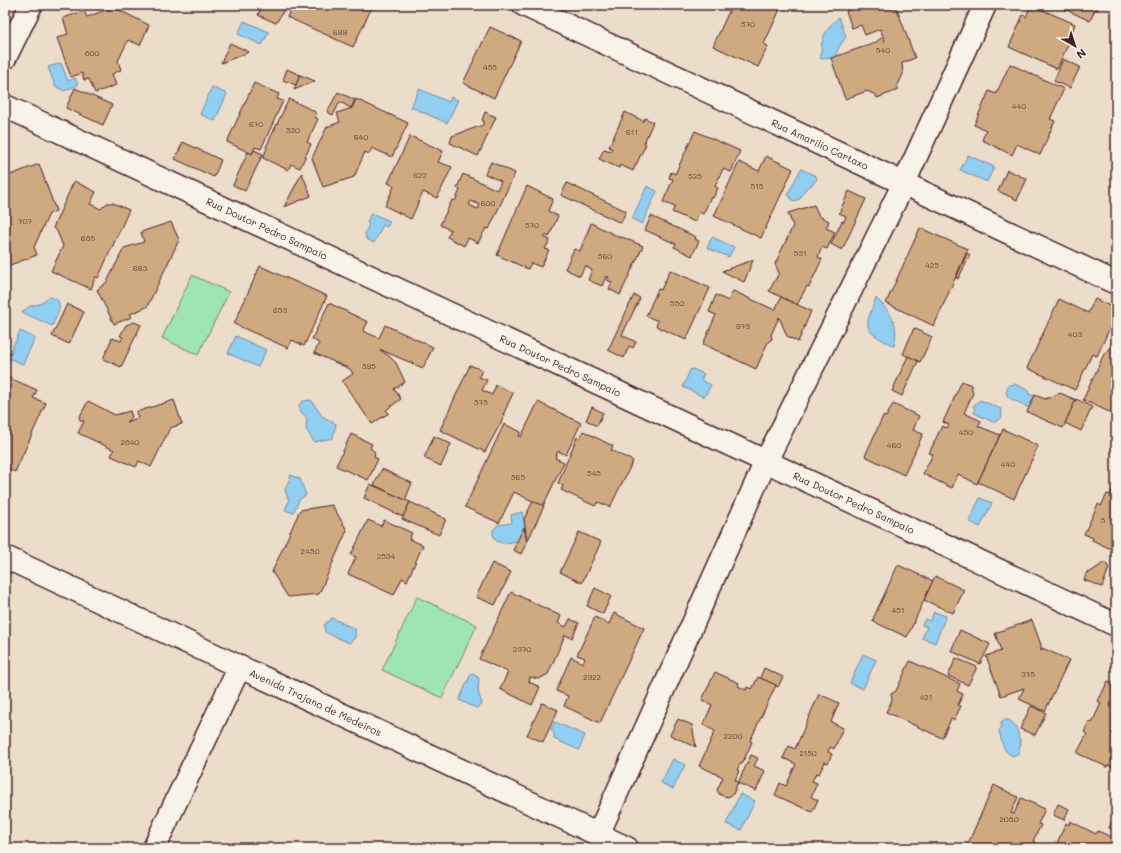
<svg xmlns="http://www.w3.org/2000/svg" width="1121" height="853" viewBox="0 0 1121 853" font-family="Mali,sans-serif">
	<rect width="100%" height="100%" fill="#ebddc9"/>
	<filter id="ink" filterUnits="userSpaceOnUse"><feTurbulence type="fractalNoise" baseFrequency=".025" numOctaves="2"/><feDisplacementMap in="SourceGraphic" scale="8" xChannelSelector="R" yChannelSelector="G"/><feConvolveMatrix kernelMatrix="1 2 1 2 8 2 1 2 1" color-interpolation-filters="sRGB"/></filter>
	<g filter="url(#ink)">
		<g fill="#9ee5b2" stroke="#74826e">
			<polygon points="192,275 229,292 198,355 162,338"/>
			<polygon points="417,597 477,625 442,698 382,670"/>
		</g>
		<g fill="#91cff2" stroke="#7589a2">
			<path d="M839 17 846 37 839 47 834 58 821 59C820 40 825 29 839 17Z"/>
			<polygon points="244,21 269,32 262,45 238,34"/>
			<polygon points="61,63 68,81 75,78 78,85 64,91 55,86 48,67"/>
			<polygon points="212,87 227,94 215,121 200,114"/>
			<polygon points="419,89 449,102 451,97 458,100 447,123 411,107"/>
			<polygon points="968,155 994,167 987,182 960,170"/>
			<polygon points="801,169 816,176 817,179 813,184 805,189 800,199 793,201 788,194"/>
			<polygon points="647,186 657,191 642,224 632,219"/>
			<polygon points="371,213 390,221 387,227 383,225 374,243 366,239 365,233 369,224 367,223"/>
			<polygon points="712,237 734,247 729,257 707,248"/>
			<path d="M49 297C67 299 57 315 52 326L22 312 30 306 40 304Z"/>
			<path d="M876 298C892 314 899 323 894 346 863 330 863 330 876 298Z"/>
			<polygon points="20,331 35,338 23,364 8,358"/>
			<polygon points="236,336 266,350 258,367 228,353"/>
			<polygon points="693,369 704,374 701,380 711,385 704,397 683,387 690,370"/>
			<polygon points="1015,384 1029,391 1028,393 1033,396 1036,394 1029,408 1008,397 1006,392 1009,385"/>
			<polygon points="311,400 322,416 336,424 333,438 314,442 306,429 307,418 301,412 299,405 303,401"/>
			<polygon points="980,400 1001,409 1002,417 999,420 997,420 995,423 974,413 975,410 973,406"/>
			<polygon points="291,475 300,479 306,495 299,500 293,513 285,510 289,501 285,490"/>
			<polygon points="980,498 992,503 980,527 969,521"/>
			<path d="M522 512 528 538C515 541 492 551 493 530L498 525 512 523 511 515Z"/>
			<polygon points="934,612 946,616 935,643 922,638 927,627 922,625 925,619 930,621"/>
			<polygon points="332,618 355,629 355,638 349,643 325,632 324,625"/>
			<polygon points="863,654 876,660 863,689 850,683"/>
			<polygon points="473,674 479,678 478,691 482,704 476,708 459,700 471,674"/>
			<path d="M1005 720H1009L1016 726 1021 745 1019 748V753L1013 756C1002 752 1002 741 999 730L1001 729V723Z"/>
			<polygon points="555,722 585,735 579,750 554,739 554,732 551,730"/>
			<polygon points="673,759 685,765 673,789 661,783"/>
			<polygon points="740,794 755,801 741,830 726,824"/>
		</g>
		<g fill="#cfaa81" stroke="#4a1f2b" fill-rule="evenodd">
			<polygon points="119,5 117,9 149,25 140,45 128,40 118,61 121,70 112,74 116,85 95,93 89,79 84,80 82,73 71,77 57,38 68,34 63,18 84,11 87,17"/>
			<polygon points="237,5 248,5 246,9"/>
			<polygon points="262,5 287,5 276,23 258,15"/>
			<polygon points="293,5 373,5 353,47 287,17"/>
			<polygon points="732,5 782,5 764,44 768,46 758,67 713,46"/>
			<polygon points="854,5 889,5 897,9 915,58 902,63 903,74 897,87 898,90 877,98 876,95 867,91 845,99 831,58 875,43 881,38 885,41 880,29 865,35 861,25 852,28 846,11 855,8"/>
			<polygon points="1031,5 1075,24 1070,37 1071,38 1057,69 1009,47 1023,15 1026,17"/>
			<polygon points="1056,5 1100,5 1097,10 1095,9 1090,21"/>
			<polygon points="490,27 521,41 494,98 463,83"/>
			<polygon points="230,43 249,52 221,63"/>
			<polygon points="1063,59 1080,67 1070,88 1054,81"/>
			<polygon points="1010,64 1064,89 1050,119 1055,121 1040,155 1017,144 1012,155 982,140 986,130 974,125 989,91 996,94"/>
			<polygon points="287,69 300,75 296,85 283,80"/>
			<polygon points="300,75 315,81 294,90"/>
			<polygon points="254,83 279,94 277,99 283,101 261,149 255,147 252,154 227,142"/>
			<polygon points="75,88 112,105 103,125 66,108"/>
			<polygon points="338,92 355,100 351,108 340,102 333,115 327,112"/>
			<polygon points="289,99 314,111 316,114 315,117 318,119 307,142 311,144 300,168 291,164 288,170 263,158 267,148 266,147"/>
			<polygon points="356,99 408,123 392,157 372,148 369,154 365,152 354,177 323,187 312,158 327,127 340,122 337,113 352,108"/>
			<polygon points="485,112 496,117 478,156 450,143 452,136 483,125 484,121 482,120"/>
			<polygon points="625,112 643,121 645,118 653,122 644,143 646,144 633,171 620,165 619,168 599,159 604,149 611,151 612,149 609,147"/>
			<polygon points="695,131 740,151 731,172 723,169 715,186 718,188 713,198 711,197 703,214 699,212 695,222 672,212 675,207 663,202 673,179 669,178 671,172 675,174"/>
			<polygon points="410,136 443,151 438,162 452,167 437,198 423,192 411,219 385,206 394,186 388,183"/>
			<polygon points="183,142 221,160 214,177 175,159"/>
			<polygon points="254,150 263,154 245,191 233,185 248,152 252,154"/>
			<polygon points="766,156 793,169 761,238 714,216 739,162 759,171"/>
			<path d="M491 162 515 173 489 229 486 228 478 243 468 238 464 246 447 237 451 230 440 225 452 200 455 201 460 190 457 188 463 174 497 190 501 181 485 174ZM471 201 480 205 478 209 469 205Z"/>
			<polygon points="39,164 56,211 49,214 34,247 37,255 5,267 5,177"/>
			<polygon points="1007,170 1027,179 1017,200 998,191"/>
			<polygon points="302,173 311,196 284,207"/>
			<polygon points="74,181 96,192 90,204 101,209 107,203 113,203 129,210 98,278 95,277 91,289 51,271 63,246 57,231 53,228"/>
			<polygon points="567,183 626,211 621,223 561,195"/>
			<polygon points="527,186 553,199 548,211 558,216 549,237 545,235 544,237 550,240 545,249 549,250 541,267 531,263 528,269 497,255"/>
			<polygon points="849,191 866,199 842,250 831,244 842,221 844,222 846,216 839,213"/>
			<polygon points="814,205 819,216 829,221 826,228 835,232 827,249 822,247 818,257 822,259 809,287 807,286 797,305 769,291 779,273 775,264 793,226 788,213"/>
			<polygon points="651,216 696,237 695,239 699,241 692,256 674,247 676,244 645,230"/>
			<polygon points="171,222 179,240 147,307 130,314 132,317 114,324 97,290 107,282 124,248 144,242 141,232"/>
			<polygon points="591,223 621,238 622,237 643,246 620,295 609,289 612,282 607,280 609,277 606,276 602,286 588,280 592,270 585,266 580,276 565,269 574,249 580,251"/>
			<polygon points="920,228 968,249 934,326 886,303"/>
			<polygon points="967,253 970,255 958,279 956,278"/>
			<polygon points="753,260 744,282 722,271"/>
			<polygon points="260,266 327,296 304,346 292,340 288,348 234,324"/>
			<polygon points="670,270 710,288 686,340 656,326 658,321 646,316 658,289 661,290"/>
			<polygon points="733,291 775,310 781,297 811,311 798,342 787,336 779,317 771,335 772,339 768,342 756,369 703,344 716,315 709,312 716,295 728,301"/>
			<polygon points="634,295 640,298 622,335 636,342 633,348 629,346 624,358 608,350"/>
			<polygon points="1059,299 1088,313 1095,299 1116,309 1116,314 1097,356 1092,354 1075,390 1027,368"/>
			<polygon points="329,303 368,322 363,331 379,338 385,325 433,347 423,368 379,349 389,356 396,363 405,382 394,389 401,399 386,410 389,413 372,424 342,381 353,374 350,369 314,353 319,343 312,339"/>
			<polygon points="67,304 84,312 69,344 52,336"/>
			<polygon points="134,322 141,325 121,367 103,359 112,338 121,341 123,337 120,336 126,325"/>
			<polygon points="914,328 932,337 920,362 903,354"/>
			<polygon points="1116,335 1116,415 1083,400 1105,352 1107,353"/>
			<polygon points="908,356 918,361 902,396 892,391"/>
			<polygon points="470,365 482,370 479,377 487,380 482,390 492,395 496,385 513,393 503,415 505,415 485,452 440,430"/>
			<polygon points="5,376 37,390 33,398 46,403 15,472 5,467"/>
			<polygon points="962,381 971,385 973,393 964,413 981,421 978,426 1000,435 977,484 958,474 952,488 923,474 933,454 929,453 942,426 947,428 949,425 943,422"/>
			<polygon points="1060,393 1076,400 1063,428 1027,412 1035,395 1045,399"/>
			<polygon points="1076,399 1092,407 1081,431 1065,423"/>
			<polygon points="174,400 182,424 170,428 151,467 139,461 136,467 111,456 114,450 78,433 84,421 81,421 79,418 88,401 115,415 130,411 132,417 126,422 138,418 136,412"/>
			<polygon points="538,402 581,423 566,455 558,451 555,458 564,462 543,506 514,492 499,523 465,507 504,424 521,432 519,436 521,437"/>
			<polygon points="893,404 919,416 913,430 923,434 904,475 865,456 883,416 886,417"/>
			<polygon points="592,407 603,413 597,426 586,420"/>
			<polygon points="1003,429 1038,446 1014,499 978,482"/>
			<polygon points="583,431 613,446 611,450 633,461 610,507 598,502 595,506 561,490 563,486 558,483 577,437 580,438"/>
			<polygon points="351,434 372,444 370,448 375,452 374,457 378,459 368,480 336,466"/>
			<polygon points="434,436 451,444 441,466 424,458"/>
			<polygon points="382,469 412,483 405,500 374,485"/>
			<polygon points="1116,483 1116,549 1115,551 1092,540 1093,538 1084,534 1098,504 1101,506 1107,494 1110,495"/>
			<polygon points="370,484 410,502 403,517 364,498"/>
			<polygon points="533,501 544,506 527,542 524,519"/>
			<polygon points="410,502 446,519 439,535 402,519"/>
			<polygon points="332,505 347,530 319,594 288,597 272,572 300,510"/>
			<polygon points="368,520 381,526 384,520 412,533 409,539 423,545 407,581 402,578 394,595 348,574 356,557 351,555"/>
			<polygon points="524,527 527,542 521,554 513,550"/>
			<polygon points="579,532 601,542 582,583 560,572"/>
			<polygon points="1105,562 1109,568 1102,587 1084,580 1087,572 1089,573"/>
			<polygon points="492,563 511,572 495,605 476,597"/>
			<polygon points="898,565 933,581 907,637 872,621"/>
			<polygon points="935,576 964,590 953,613 924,600"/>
			<polygon points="595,588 611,596 603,614 587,606"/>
			<polygon points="511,592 561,616 558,623 566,627 570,619 579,623 572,638 565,635 548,674 539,679 530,677 529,682 540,687 532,705 500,689 508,672 479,659"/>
			<polygon points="614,613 644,628 600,723 564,706 568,696 556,691 571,657 583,663 585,658 577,655 595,617 609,624"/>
			<polygon points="1032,620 1041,645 1041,651 1042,648 1069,660 1045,711 1019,699 1024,688 1001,696 986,656 1001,651 995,633"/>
			<polygon points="960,630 990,644 980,664 951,651"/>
			<polygon points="956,658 977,667 968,685 948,676"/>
			<polygon points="910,661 960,684 957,691 963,694 958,705 961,706 954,720 951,719 942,738 886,712 892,700 891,694 896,691"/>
			<polygon points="764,668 783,677 778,687 760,678"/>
			<polygon points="715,672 739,683 738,686 746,690 747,687 752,689 758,677 776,685 750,741 752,742 742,764 740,764 737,770 739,771 735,780 738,782 733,794 728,797 720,795 717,790 723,777 699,766 715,731 703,725 712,705 702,700"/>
			<polygon points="1108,681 1116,685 1116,764 1115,768 1108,765 1107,767 1077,753 1087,734 1084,732 1089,721 1092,723 1101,703 1098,701"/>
			<polygon points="819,694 839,703 831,722 843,728 834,749 830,747 828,752 832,754 828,763 825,762 819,774 816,773 812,781 817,783 811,797 818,800 812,812 775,795 780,783 786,786 796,764 783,758 789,746 795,749"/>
			<polygon points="542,703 558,710 543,742 527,735"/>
			<polygon points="1031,706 1046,713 1035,735 1020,729"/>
			<polygon points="678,719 692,725 696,747 670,735"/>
			<polygon points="751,755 758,758 754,766 765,771 756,791 738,783"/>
			<polygon points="994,785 1018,797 1011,813 1014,814 1021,798 1045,809 1038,824 1041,825 1033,841 1038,844 1036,848 966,848"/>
			<polygon points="1058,804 1069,809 1064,820 1053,815"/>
			<polygon points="1114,816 1116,817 1116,831 1109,828"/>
			<polygon points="1070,821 1096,834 1098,831 1116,839 1116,848 1057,848 1059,844 1057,843 1066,823 1069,825"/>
		</g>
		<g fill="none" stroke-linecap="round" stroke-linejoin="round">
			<defs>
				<g id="minor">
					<path id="s1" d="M524 5 1116 283"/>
					<polyline points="5,58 31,5"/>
					<path id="s2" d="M5 106 1116 625"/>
					<path id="s3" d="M5 557 627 848"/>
					<polyline points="598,835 766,461 904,183 985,5"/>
					<polyline points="154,848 240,666"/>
				</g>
			</defs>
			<use href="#minor" stroke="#4a1f2b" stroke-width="25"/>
			<use href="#minor" stroke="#f7f3e8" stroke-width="22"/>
		</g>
	</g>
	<g text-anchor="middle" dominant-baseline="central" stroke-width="4" stroke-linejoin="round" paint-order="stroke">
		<g font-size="8" fill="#6b4240">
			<text x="748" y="24">570</text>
			<text x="340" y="32">699</text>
			<text x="883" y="50">540</text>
			<text x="92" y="53">800</text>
			<text x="490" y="67">455</text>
			<text x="1019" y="106">440</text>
			<text x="256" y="124">670</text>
			<text x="293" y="130">520</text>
			<text x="632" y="132">611</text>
			<text x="361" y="137">640</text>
			<text x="420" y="175">622</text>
			<text x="695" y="176">525</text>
			<text x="757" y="186">515</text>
			<text x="488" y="203">600</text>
			<text x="25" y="221">707</text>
			<text x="532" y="225">570</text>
			<text x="88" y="238">685</text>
			<text x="800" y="253">531</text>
			<text x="605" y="256">560</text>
			<text x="932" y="265">425</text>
			<text x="140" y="268">663</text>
			<text x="677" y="303">550</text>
			<text x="280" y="310">653</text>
			<text x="743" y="326">973</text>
			<text x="1075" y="334">403</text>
			<text x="369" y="366">595</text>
			<text x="481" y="402">575</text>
			<text x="966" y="432">450</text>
			<text x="130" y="442">2840</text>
			<text x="894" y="445">460</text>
			<text x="1008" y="464">440</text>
			<text x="594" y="473">545</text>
			<text x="518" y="477">565</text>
			<text x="1103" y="520">5</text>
			<text x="310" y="551">2450</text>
			<text x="386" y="556">2534</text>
			<text x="898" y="610">451</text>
			<text x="522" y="649">2370</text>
			<text x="1028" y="674">375</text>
			<text x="592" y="677">2322</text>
			<text x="926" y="697">421</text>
			<text x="733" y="736">2200</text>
			<text x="808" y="753">2150</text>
			<text x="1009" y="819">2080</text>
		</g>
		<g font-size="10" fill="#4a1f2b" stroke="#f7f3e8">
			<text stroke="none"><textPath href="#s1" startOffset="327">Rua Amarílio Cartaxo</textPath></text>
			<text stroke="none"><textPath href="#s2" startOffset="289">Rua Doutor Pedro Sampaio</textPath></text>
			<text stroke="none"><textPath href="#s2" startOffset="613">Rua Doutor Pedro Sampaio</textPath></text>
			<text stroke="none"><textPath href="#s2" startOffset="937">Rua Doutor Pedro Sampaio</textPath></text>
			<text stroke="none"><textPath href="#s3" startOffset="343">Avenida Trajano de Medeiros</textPath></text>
		</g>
	</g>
	<rect width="1121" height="853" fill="none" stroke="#f7f3e8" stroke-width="20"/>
	<rect x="10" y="10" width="1101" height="833" fill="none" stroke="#4a1f2b" stroke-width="1.5" filter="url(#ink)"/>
	<g transform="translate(1075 46) rotate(141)" stroke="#f7f3e8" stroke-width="3" paint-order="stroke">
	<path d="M0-3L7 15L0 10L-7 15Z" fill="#4a1f2b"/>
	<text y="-6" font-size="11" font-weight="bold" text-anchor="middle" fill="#4a1f2b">N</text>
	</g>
</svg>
